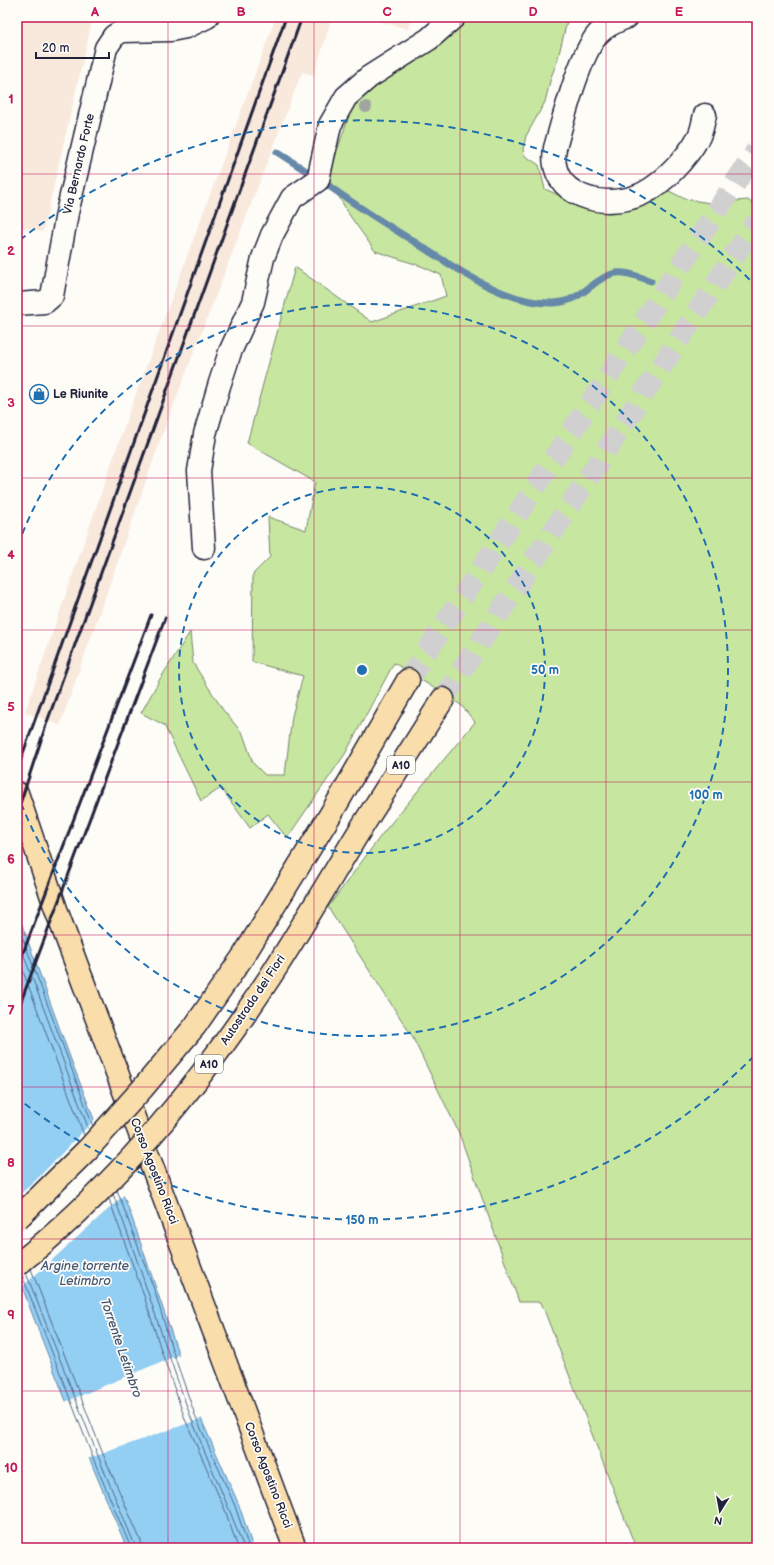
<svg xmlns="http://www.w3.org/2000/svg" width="774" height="1565" viewBox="0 0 774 1565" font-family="'Balsamiq Sans',sans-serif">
	<rect width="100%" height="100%" fill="#fdfcf7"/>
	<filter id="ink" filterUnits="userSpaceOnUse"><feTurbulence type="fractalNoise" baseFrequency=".025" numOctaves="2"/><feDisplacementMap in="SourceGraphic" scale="8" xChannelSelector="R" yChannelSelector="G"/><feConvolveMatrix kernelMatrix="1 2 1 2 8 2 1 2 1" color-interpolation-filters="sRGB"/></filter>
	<g filter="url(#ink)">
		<g fill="#f8e9dc">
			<polygon points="17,17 93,17 43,232 17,227"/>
			<polygon points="276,17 332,17 314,75 302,72 164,430 60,725 25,712 129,413"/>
			<polygon points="363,17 412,17 408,29"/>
		</g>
		<polygon fill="#c7e69f" stroke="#74846d" points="467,17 568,17 557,62 551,77 545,102 526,136 523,149 524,155 539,165 545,189 587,208 663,188 685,199 710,203 748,200 757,207 757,1548 636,1548 541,1302 519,1302 459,1133 412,1036 328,907 383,833 475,722 461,705 394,663 345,754 287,838 268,814 250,828 221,788 201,801 164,725 141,713 160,679 190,632 193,663 223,710 243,734 253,763 265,775 285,775 292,716 303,676 252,662 253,574 270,557 268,517 306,530 315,482 247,443 295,267 372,322 446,296 441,275 421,266 375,251 350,216 328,178 352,106 407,59 448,38"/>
		<path fill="#93cef3" stroke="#6689a9" d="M17 911 70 1057 131 1215 199 1414 239 1505 253 1548H127C88 1457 51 1366 17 1273Z"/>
		<g fill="#fdfcf7">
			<polygon points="96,1118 125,1194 21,1288 17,1278 17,1197 35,1181"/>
			<polygon points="180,1354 203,1418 87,1459 65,1402"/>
		</g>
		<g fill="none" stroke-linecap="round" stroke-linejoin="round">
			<g stroke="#4f6785" stroke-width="1">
				<polyline points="17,923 93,1126"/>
				<polyline points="17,937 89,1130"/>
				<polyline points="17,955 84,1135"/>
				<polyline points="117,1190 155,1292 172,1349 195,1415 235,1506 249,1548"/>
				<path d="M113 1194C141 1267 163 1342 190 1415 207 1460 228 1503 244 1548"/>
				<polyline points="109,1199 144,1296 162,1353 185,1419 225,1510 238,1548"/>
				<polyline points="31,1269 103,1454 141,1541 142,1548"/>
				<polyline points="26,1273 98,1456 136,1548"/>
				<polyline points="22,1275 93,1458 131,1548"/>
			</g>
			<g stroke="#6689a9" stroke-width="7">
				<polyline points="277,152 311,174"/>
				<path d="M322 181C352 203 382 222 413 241 454 267 504 304 553 303 582 302 591 280 612 274 624 270 639 277 651 281"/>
			</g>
			<g stroke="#d1d0d1" stroke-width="22" stroke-dasharray="22 11" stroke-linecap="butt">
				<polyline points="408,680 757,150"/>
				<polyline points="443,699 757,221"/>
			</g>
			<defs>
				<g id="minor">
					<path d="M627 17C617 21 606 25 598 34 580 54 563 120 555 148 547 197 605 211 642 194 663 184 687 158 698 138 702 132 703 122 705 115"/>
					<polyline points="17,304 45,302 52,296 67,213 106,48 114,36 122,31 171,30 186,27 207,17"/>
					<polyline points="204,548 199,471 205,434 219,386 230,352 253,302 263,258 272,235 292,198 318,180 330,125 346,97 369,77 429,39 454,17"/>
				</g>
				<polyline id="major" points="17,793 58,915 295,1548"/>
				<g id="highway">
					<polyline points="332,812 408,680"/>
					<polyline points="360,830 443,699"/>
				</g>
			</defs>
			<use href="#minor" stroke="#22223b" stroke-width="25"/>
			<use href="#major" stroke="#22223b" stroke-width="25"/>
			<use href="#highway" stroke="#22223b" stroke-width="25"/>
			<use href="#minor" stroke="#fdfcf7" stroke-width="22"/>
			<use href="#major" stroke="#f9ddab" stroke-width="22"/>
			<use href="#highway" stroke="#f9ddab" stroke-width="22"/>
			<g stroke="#22223b" stroke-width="3">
				<polyline points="389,19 389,17"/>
				<polyline points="17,770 286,17"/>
				<polyline points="17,813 47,722 302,17"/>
				<polyline points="17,969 151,615"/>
				<polyline points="17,1012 165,618"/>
			</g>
			<defs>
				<g id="highway-bridge">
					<polyline points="17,1219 88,1149 142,1089 195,1026 244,955 332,812"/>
					<path d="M17 1265C118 1185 200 1084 270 977 301 929 330 879 360 830"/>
				</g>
			</defs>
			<use href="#highway-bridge" stroke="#22223b" stroke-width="25" stroke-linecap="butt"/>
			<use href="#highway-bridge" stroke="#f9ddab" stroke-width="22"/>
		</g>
		<circle fill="#a0a5a0" cx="366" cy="107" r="6"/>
	</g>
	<path fill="none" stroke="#c2185b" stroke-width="1" stroke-opacity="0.55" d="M168 17V1548M314 17V1548M460 17V1548M606 17V1548M17 174H757M17 326H757M17 478H757M17 630H757M17 782H757M17 935H757M17 1087H757M17 1239H757M17 1391H757"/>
	<g fill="none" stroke="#1f6fb2" stroke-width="2" stroke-dasharray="7 5">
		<circle cx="362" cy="670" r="183"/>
		<path d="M18 545A366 366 0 1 1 18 795"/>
		<path d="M754 1056A550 550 0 0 1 20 1100M20 240A550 550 0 0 1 754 284"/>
	</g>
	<defs>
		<symbol id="shop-ring" viewBox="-11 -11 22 22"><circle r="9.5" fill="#fdfcf7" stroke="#1f6fb2" stroke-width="1.5"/><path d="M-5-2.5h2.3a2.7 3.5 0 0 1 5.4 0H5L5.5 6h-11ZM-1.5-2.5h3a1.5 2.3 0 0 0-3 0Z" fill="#1f6fb2"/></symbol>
	</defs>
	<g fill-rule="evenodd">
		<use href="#shop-ring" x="28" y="383" width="22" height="22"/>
	</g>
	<g text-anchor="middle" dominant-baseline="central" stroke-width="3.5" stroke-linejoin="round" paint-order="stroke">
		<g fill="#fdfcf7" stroke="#646373" stroke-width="1">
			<rect x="387" y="756" width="28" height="18" rx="3"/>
			<rect x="195" y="1055" width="28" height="18" rx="3"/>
		</g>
		<g font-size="11" font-weight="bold" fill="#22223b">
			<text x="401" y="765">A10</text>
			<text x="209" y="1064">A10</text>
		</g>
		<g font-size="12" fill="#22223b" stroke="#fdfcf7">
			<text transform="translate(79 164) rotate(-77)">Via Bernardo Forte</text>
			<text transform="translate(253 1000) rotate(-56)">Autostrada dei Fiori</text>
			<text transform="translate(154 1171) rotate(69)">Corso Agostino Ricci</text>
			<text transform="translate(268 1475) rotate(69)">Corso Agostino Ricci</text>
		</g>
		<g font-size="12" font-weight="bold" fill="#22223b" stroke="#fdfcf7" text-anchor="start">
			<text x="53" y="394">Le Riunite</text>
		</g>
		<g font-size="13" font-style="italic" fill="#445672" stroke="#fdfcf7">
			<text x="85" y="1266">Argine torrente<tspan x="85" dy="15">Letimbro</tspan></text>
			<text transform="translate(121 1348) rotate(71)">Torrente Letimbro</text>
		</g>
	</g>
	<circle cx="362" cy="670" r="6" fill="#1f6fb2" stroke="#fdfcf7" stroke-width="2"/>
	<g font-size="12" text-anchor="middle" font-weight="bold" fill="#1f6fb2" stroke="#fdfcf7" stroke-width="3.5" stroke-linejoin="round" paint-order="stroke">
		<text x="545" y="674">50 m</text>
		<text x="706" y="799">100 m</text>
		<text x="362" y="1224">150 m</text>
	</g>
	<rect width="774" height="1565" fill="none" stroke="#fdfcf7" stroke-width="44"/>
	<g transform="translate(720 1511) rotate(191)" stroke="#fdfcf7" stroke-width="3" paint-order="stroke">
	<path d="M0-3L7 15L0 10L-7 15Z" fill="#22223b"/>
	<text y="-6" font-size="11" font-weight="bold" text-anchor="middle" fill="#22223b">N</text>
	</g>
	<path d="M36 52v6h73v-6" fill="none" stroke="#22223b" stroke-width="2"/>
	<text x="42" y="52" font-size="12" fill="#22223b" stroke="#fdfcf7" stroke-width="3" paint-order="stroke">20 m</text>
	<rect x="22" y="22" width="730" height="1521" fill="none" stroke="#c2185b" stroke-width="1.5"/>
	<g font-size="13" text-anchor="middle" font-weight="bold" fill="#c2185b">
		<text x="95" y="16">A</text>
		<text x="241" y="16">B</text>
		<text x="387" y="16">C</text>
		<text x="533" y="16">D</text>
		<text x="679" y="16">E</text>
		<text x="11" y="103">1</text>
		<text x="11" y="255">2</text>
		<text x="11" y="407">3</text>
		<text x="11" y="559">4</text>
		<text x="11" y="711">5</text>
		<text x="11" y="863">6</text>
		<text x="11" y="1015">7</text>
		<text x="11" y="1167">8</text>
		<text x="11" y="1319">9</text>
		<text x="11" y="1472">10</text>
	</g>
</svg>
